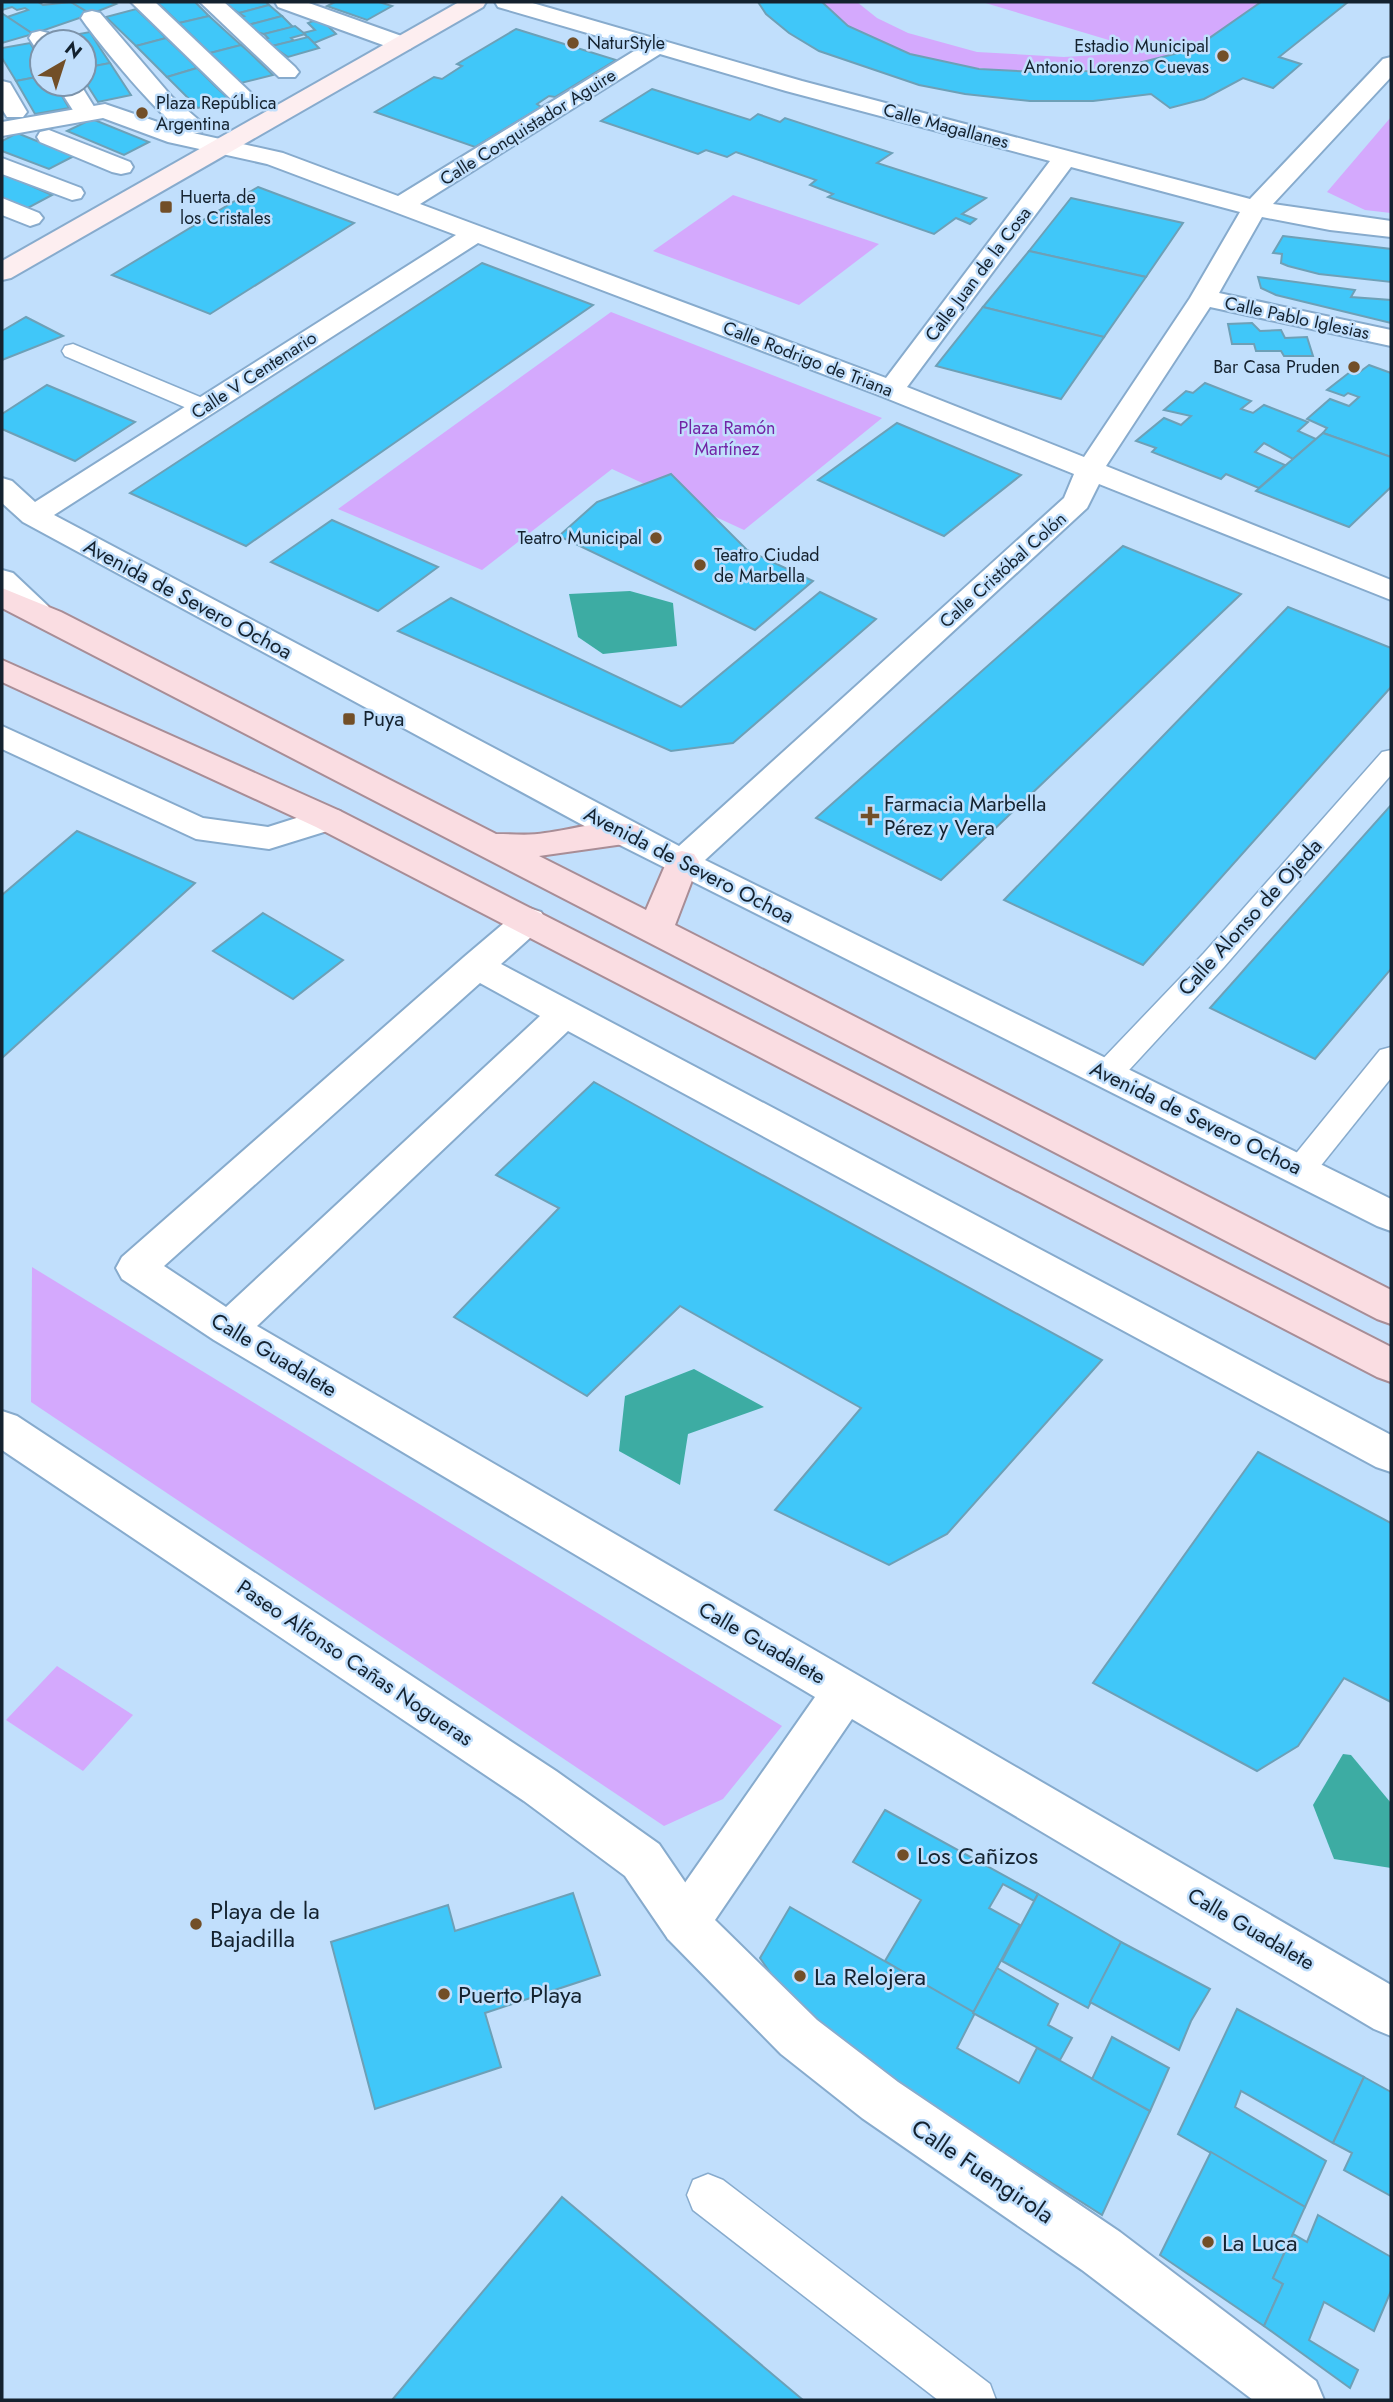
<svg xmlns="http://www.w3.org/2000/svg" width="1393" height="2402" viewBox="0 0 1393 2402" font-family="Jost,sans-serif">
	<rect width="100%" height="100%" fill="#c1dffc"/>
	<g fill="#d4a9fd">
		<path d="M822 2H857L877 18 908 33 977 52 1064 57 1097 55 1132 47 982 2H1261C1234 23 1208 42 1175 53 1083 85 889 81 822 2Z"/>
		<polygon points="1391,117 1391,213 1365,210 1327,192"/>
		<polygon points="733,195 879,244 799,305 653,251"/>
		<polygon points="611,312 882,418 744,530 612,469 482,570 338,509"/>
		<polygon points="32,1267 782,1726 723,1799 664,1826 31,1402"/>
		<polygon points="57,1666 133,1715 83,1771 6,1720"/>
	</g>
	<g fill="#3daca3">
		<polygon points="630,591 673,603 677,646 603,654 578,637 569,594"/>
		<polygon points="694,1369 764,1407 688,1434 680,1485 619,1451 625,1396"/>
		<polygon points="1343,1754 1351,1755 1391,1803 1391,1868 1334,1859 1313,1805"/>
	</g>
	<g fill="#40c7f9" stroke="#6da0b7" stroke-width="2">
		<polygon points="2,2 42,2 40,3 43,5 71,2 91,14 33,34 7,17 28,10 25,8 17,10 12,7 2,10"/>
		<polygon points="71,2 111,2 116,4 91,14"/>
		<polygon points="157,2 195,2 209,16 179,23"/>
		<polygon points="266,2 269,5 239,13 224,3"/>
		<polygon points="335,2 379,2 392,6 367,20 327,6"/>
		<polygon points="758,2 822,2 848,26 910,54 979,69 1036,72 1089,71 1127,66 1174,54 1205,41 1261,2 1348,2 1279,57 1301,64 1273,88 1243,78 1204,99 1170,108 1151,94 1093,101 1030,101 965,94 919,85 819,51 789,33 766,14"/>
		<polygon points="269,5 282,16 248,25 240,17 244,16 239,13"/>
		<polygon points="136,9 152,24 166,38 136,46 106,17"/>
		<polygon points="2,14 3,14 33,34 2,43"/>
		<polygon points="209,16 232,37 241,45 210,53 179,23"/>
		<polygon points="282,16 293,27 264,34 256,32 248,25"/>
		<polygon points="313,21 325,23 336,34 314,43 303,33 315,30 308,23"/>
		<polygon points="295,26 305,34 291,38 294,41 272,46 265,39 268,38 264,34"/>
		<polygon points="516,29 616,60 555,97 549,96 537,104 541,107 475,147 375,112 434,77 442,79 462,66 457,64"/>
		<polygon points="90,32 100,48 110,63 84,68 84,42 59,42 57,38"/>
		<polygon points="308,37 319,48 288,57 272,46"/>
		<polygon points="166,38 183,54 197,68 167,77 136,46"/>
		<polygon points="30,43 42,63 42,76 16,81 2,58 2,48"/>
		<polygon points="241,45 249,52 273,75 241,83 210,53"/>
		<polygon points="110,63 131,95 98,102 84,80 84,68"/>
		<polygon points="197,68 215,86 230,100 198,108 167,77"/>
		<polygon points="42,76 42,84 55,84 69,108 35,114 16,81"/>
		<polygon points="652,89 750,120 758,114 780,122 785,118 892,153 877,163 986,198 962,214 976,219 970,224 956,218 934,234 828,197 833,194 810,185 816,180 736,152 727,157 706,150 698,154 601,121"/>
		<polygon points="92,119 149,142 124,155 67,131"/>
		<polygon points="17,133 74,156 49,169 2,151 2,141"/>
		<polygon points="2,173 52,195 26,209 2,199"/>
		<polygon points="258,187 354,223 210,314 112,275"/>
		<polygon points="1071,198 1183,223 1146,277 1029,251"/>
		<polygon points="1283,236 1391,249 1391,282 1319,274 1288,266 1281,263 1282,254 1273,253"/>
		<polygon points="1029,251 1146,277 1104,337 983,307"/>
		<polygon points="482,263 593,305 246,546 130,493"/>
		<polygon points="1258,277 1355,290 1351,297 1391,300 1391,323 1276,295 1261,288"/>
		<polygon points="983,307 1104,337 1061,399 936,366"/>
		<polygon points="26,317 63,336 2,360 2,331"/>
		<polygon points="1252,323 1260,331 1281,330 1285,338 1307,337 1313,356 1284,356 1281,351 1256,351 1254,344 1232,344 1228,324"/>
		<polygon points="1369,365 1391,373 1391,457 1323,433 1327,428 1307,419 1330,399 1349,406 1359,397 1348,393 1344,396 1327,390 1350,372 1357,374"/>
		<polygon points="1205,383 1251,401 1241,409 1253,413 1264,405 1308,422 1298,431 1316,439 1293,459 1264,443 1255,452 1285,465 1259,488 1226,474 1221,479 1152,452 1156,448 1136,441 1164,418 1181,425 1191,416 1164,410 1186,391 1193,393"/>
		<polygon points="47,385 135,422 75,461 2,429 2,414"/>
		<polygon points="897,423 1021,475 944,536 818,480"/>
		<polygon points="1323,433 1391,457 1391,487 1349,527 1256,491"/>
		<polygon points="671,474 747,550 813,581 755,630 559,536 597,502"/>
		<polygon points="332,520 438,567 378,611 271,562"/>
		<polygon points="1123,546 1241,594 941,880 816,818"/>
		<polygon points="820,592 876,619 733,743 671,751 398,631 451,598 681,707"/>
		<polygon points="1288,607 1391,648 1391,687 1143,965 1004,900"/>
		<polygon points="1391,805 1391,969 1315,1059 1210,1008"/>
		<polygon points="77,831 195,883 2,1058 2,895"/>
		<polygon points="263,913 343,960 293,999 213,951"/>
		<polygon points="594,1082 707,1145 1102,1360 947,1534 889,1565 775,1510 861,1408 680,1306 587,1396 454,1317 559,1208 496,1175"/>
		<polygon points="1258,1452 1391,1523 1391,1702 1344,1678 1298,1746 1257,1771 1093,1683"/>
		<polygon points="885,1810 1038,1894 1034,1901 1003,1884 989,1908 1020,1925 973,2013 885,1961 921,1900 853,1862"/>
		<polygon points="573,1893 600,1975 485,2013 501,2067 375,2109 331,1942 448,1905 455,1931"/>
		<polygon points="1038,1894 1121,1942 1088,2008 1002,1961"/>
		<polygon points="790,1907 975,2013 957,2048 1019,2083 1037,2048 1150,2111 1102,2215 809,2029 760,1958"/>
		<polygon points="1121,1942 1210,1989 1191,2021 1179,2050 1090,2002"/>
		<polygon points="997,1968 1058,2004 1048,2025 1072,2038 1060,2060 973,2013"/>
		<polygon points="1237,2009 1364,2077 1333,2143 1241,2091 1235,2107 1326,2161 1305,2207 1178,2134"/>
		<polygon points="1112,2037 1169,2068 1150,2111 1092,2079"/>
		<polygon points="1364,2077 1391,2092 1391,2196 1344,2170 1352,2153 1333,2143"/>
		<polygon points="1211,2152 1305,2207 1273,2278 1283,2284 1264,2326 1160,2255"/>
		<polygon points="562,2197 803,2400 392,2400"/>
		<polygon points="1318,2215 1391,2257 1391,2291 1374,2331 1324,2302 1309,2340 1358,2370 1350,2388 1264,2326 1283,2284 1273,2278 1293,2234 1307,2242"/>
	</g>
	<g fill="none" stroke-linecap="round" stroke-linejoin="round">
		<defs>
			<g id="service">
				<polygon points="73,344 212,402 215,407 212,412 196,412 65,356 62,351 65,346"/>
				<polygon points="1391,750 1391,775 1224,967 1118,1082 1107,1085 1096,1082 1092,1074 1096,1066 1204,953 1382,752"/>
				<polygon points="1391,1047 1391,1078 1311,1178 1300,1182 1289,1178 1284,1170 1289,1162 1380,1050"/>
				<polygon points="708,2174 723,2180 990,2384 996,2400 938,2400 693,2210 687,2195 693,2180"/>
			</g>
			<g id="pedestrian">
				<polygon points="131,2 155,2 251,93 255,98 251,103 235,103"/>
				<polygon points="200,2 224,2 295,67 299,72 295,77 279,77"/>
				<path d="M92 11 100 13 172 97 201 122 205 127 201 132C196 133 191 135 185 132 163 122 97 41 81 18L84 13Z"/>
				<polygon points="40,31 48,33 54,42 42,42 42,49 35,47 29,38 32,33"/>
				<polygon points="2,81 10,83 27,112 23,117 7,117 2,109"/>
				<polygon points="56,84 80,84 98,113 94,118 78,118"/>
				<polygon points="49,130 130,162 133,167 130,172 121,174 112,172 40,142 37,137 40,132"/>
				<polygon points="2,158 81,188 84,193 81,198 72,200 2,174"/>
				<polygon points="2,198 39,213 43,218 39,223 30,226 2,215"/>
				<polygon points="2,1411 17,1416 556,1771 659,1844 702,1907 709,1923 702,1939 685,1946 668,1939 625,1876 524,1801 2,1450"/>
			</g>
			<g id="minor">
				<polygon points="275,2 306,2 410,39 413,44 410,49 394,49 278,7"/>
				<path d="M495 2H529L802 81 1250 199 1383 59 1391 57V77L1273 204 1391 221V237L1330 230 1262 217 1219 293 1391 330V346L1210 307 1106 466 1391 580V600L1099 484 1087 508 705 860 1391 1199V1231L1377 1226 614 842 23 522 2 503V478L12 481 35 502 456 235 267 164 168 142 103 118 2 136V122L105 104 184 131 283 153 398 196 639 48 498 7ZM660 54 786 91 1050 161 886 378 420 204ZM1071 167 1240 212 1190 298 1084 457 907 387ZM478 243 881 396 1074 474 1064 498 679 846 54 515Z"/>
				<path d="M2 570 13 573 48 606 52 612 48 618C26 624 16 609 2 595Z"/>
				<polygon points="2,726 203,818 268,827 328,808 340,811 345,819 340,827 269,849 196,839 2,749"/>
				<path d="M529 908 541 912 546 920 541 928 501 964 1391 1435V1472L1376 1467 568 1031 257 1326 1391 1985V2036L1374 2029 852 1719 715 1920 817 2020 898 2082 1120 2232 1316 2381 1324 2400H1253L1082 2270 862 2118 781 2054 668 1939 661 1923 668 1907 815 1697 214 1340 122 1279 116 1268 122 1257 464 957 517 912ZM480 983 540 1016 226 1307 164 1266Z"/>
			</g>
			<polygon id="secondary" points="459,2 486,2 483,7 11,278 2,280 2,261"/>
			<g id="primary">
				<path d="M2 588 61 612 496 834C512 834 529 836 545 833 575 829 608 818 638 826L643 834 638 842 539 856 646 910 670 854 682 851 694 854 699 862 675 925 1391 1290V1324L1377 1319 2 608Z"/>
				<polygon points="2,660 340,811 1391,1347 1391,1382 1377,1377 316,827 2,682"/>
			</g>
		</defs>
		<use href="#service" stroke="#87abcd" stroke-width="3"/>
		<use href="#pedestrian" stroke="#87abcd" stroke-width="4"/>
		<use href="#minor" stroke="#87abcd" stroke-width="4"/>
		<use href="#secondary" stroke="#87abcd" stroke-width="4"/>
		<use href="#primary" stroke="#a88d96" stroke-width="4"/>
		<use href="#service" fill="#fff" fill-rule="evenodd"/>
		<use href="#pedestrian" fill="#fff" fill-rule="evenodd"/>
		<use href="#minor" fill="#fff" fill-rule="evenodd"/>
		<use href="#secondary" fill="#fdeef0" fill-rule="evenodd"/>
		<use href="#primary" fill="#fadde2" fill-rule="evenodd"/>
	</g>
	<g fill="#724f28" stroke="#c1dffc" stroke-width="2.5">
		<circle cx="573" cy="43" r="7"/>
		<circle cx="1223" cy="56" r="7"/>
		<circle cx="142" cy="113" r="7"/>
		<rect x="159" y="200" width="14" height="14" rx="3.5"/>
		<circle cx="1354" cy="367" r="7"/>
		<circle cx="656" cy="538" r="7"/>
		<circle cx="700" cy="565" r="7"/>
		<rect x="342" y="712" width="14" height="14" rx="3.5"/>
		<path d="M866.5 805.5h7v7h7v7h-7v7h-7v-7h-7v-7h7z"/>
		<circle cx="903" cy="1855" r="7"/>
		<circle cx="196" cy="1924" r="7"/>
		<circle cx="800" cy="1976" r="7"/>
		<circle cx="444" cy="1994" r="7"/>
		<circle cx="1208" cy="2242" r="7"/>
	</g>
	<g text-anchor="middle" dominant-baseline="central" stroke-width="5" stroke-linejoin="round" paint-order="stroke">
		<g font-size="18" fill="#14222f" stroke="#c1dffc" text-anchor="start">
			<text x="587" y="43">NaturStyle</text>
			<text x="1209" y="46" text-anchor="end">Estadio Municipal<tspan x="1209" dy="21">Antonio Lorenzo Cuevas</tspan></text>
			<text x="156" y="103">Plaza República<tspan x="156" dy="21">Argentina</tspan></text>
			<text x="180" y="197">Huerta de<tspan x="180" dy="21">los Cristales</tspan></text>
			<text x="1340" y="367" text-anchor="end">Bar Casa Pruden</text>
			<text x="642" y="538" text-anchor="end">Teatro Municipal</text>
			<text x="714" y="555">Teatro Ciudad<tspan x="714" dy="21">de Marbella</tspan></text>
		</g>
		<g font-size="18" fill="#14222f" stroke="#c1dffc">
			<text transform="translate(946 126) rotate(15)">Calle Magallanes</text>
			<text transform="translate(528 127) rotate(-32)">Calle Conquistador Aguire</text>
			<text transform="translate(978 274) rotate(-53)">Calle Juan de la Cosa</text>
			<text transform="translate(1297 318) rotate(12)">Calle Pablo Iglesias</text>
			<text transform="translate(808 359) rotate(21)">Calle Rodrigo de Triana</text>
			<text transform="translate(254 375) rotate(-33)">Calle V Centenario</text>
			<text transform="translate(1003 570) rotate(-42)">Calle Cristóbal Colón</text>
		</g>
		<g font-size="18" fill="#7324a6" stroke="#c1dffc">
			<text x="727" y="428">Plaza Ramón<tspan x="727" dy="21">Martínez</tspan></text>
		</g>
		<g font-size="21" fill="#14222f" stroke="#c1dffc">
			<text transform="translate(188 599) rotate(28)">Avenida de Severo Ochoa</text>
			<text transform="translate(689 865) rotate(27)">Avenida de Severo Ochoa</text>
			<text transform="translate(1250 917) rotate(-48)">Calle Alonso de Ojeda</text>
			<text transform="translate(1196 1118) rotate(26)">Avenida de Severo Ochoa</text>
			<text transform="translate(274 1355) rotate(31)">Calle Guadalete</text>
			<text transform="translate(762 1643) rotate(30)">Calle Guadalete</text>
			<text transform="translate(355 1663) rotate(34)">Paseo Alfonso Cañas Nogueras</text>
			<text transform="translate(1251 1929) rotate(30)">Calle Guadalete</text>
		</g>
		<g font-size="21" fill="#14222f" stroke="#c1dffc" text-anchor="start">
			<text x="363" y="719">Puya</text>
			<text x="884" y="804">Farmacia Marbella<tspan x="884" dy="24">Pérez y Vera</tspan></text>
		</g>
		<g font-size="24" fill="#14222f" stroke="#c1dffc" text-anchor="start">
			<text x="917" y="1855">Los Cañizos</text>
			<text x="210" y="1910">Playa de la<tspan x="210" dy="28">Bajadilla</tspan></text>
			<text x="814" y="1976">La Relojera</text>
			<text x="458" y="1994">Puerto Playa</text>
			<text x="1222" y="2242">La Luca</text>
		</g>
		<g font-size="24" fill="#14222f" stroke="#c1dffc">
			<text transform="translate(983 2171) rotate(34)">Calle Fuengirola</text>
		</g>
	</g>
	<rect width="1393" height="2402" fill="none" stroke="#14222f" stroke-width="7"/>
	<g transform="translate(63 63) rotate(39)"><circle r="33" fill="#c1dffc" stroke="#7c93aa" stroke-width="2"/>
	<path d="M0-5L12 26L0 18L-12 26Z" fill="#724f28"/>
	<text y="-10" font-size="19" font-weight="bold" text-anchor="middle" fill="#14222f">N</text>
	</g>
</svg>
